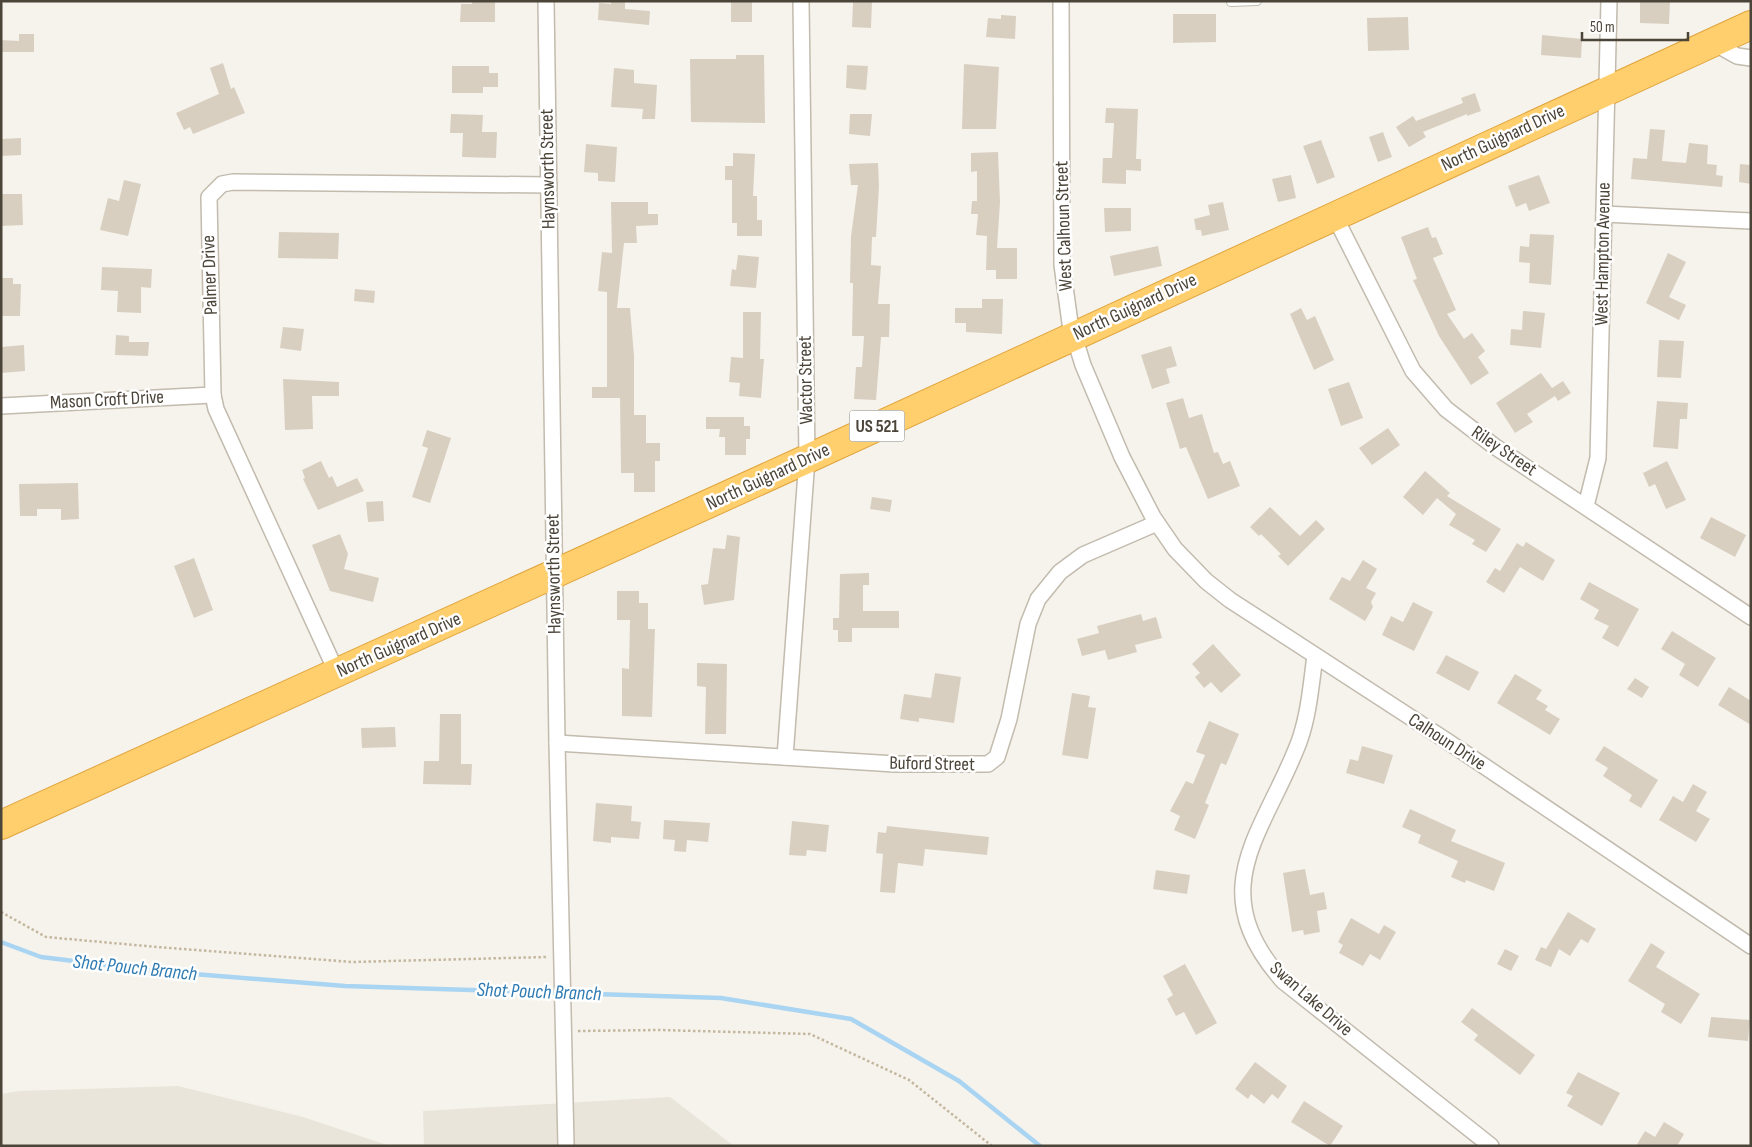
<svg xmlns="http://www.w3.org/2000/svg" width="1752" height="1147" viewBox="0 0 1752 1147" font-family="'Sofia Sans Condensed',sans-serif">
	<rect width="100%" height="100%" fill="#f6f3ec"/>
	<g fill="#eae5da">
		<polygon points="178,1086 303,1117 390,1146 1,1146 1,1094 19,1091"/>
		<polygon points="670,1097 734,1146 424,1146 423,1111"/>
	</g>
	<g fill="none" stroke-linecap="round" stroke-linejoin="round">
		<polyline stroke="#a9d4f2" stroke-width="4.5" points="1,942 41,957 156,971 345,986 721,998 851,1019 959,1081 1040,1146"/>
	</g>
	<g fill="#d8cfc1">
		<polygon points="472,1 495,1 495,22 460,22 461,4 472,4"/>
		<polygon points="611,1 625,1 625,9 650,11 649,25 598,20 599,3 611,4"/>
		<rect x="731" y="1" width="21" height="21"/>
		<polygon points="853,1 872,1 871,28 852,27"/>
		<polygon points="1640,1 1670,1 1669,24 1640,23"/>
		<polygon points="1173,14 1216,14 1216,42 1173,43"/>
		<polygon points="1001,15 1016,16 1015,39 986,37 988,18 1001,19"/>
		<polygon points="1408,17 1409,50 1368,51 1367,18"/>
		<polygon points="19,34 34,34 34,52 1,52 1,40 19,41"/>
		<polygon points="1542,35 1582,39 1581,58 1541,55"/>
		<polygon points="736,55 764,55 765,123 691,122 690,59 736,59"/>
		<polygon points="223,63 231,89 234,87 245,113 193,134 190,127 184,130 176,113 219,94 210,68"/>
		<polygon points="964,64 999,67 996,129 962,129"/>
		<polygon points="847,65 868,66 866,90 846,88"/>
		<polygon points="452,66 489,66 489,73 498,73 498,87 483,87 483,93 452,93"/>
		<polygon points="614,68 634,70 634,83 657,85 655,119 642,119 643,109 611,107"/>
		<polygon points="1475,93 1481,111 1467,116 1467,114 1423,132 1426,137 1409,147 1396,127 1413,116 1416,121 1463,103 1461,98"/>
		<polygon points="1106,108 1138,109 1136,159 1141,159 1141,171 1126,170 1126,184 1102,183 1103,158 1112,158 1114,123 1105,123"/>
		<polygon points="451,114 483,115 482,132 497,132 496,158 462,157 463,133 450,133"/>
		<polygon points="850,114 872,114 870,136 849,134"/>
		<polygon points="1650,129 1665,130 1662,161 1686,163 1689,143 1708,145 1707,164 1717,165 1716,175 1723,176 1722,187 1631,179 1633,158 1647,159"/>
		<polygon points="1383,132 1392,157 1378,162 1369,137"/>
		<polygon points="21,138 21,155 1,156 1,139"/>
		<polygon points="1321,140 1335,177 1317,184 1303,146"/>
		<polygon points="586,144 617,147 615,182 598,181 598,173 584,172"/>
		<polygon points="998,152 1000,202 997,248 1017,248 1017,279 996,279 996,268 996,270 986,270 987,236 976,235 978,214 971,214 972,201 977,201 977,171 971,172 971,153"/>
		<polygon points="733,153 755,154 753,196 757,196 757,220 762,220 762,236 737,236 737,223 732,223 732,180 725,180 725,166 733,166"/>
		<polygon points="878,163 879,186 876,237 872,237 871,265 881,266 878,304 890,304 889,337 881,337 876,400 854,399 856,367 862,367 864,336 852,336 853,283 850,283 851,236 858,185 851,185 849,164"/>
		<polygon points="1740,164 1751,165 1751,184 1739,182"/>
		<polygon points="1291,175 1296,198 1278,202 1272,179"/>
		<polygon points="1539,175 1550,203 1529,211 1526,203 1516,207 1508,186"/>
		<polygon points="124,180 141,184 128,236 100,230 108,198 119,201"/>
		<polygon points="1,194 22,194 23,225 1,226"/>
		<polygon points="611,202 648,202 648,214 658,214 658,225 636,226 637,243 624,243 617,308 630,308 634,356 634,415 646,415 646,443 660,443 660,461 655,461 655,492 634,492 634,473 621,473 620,398 592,398 592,387 607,387 607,292 598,291 602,252 612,253"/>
		<polygon points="1223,202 1229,230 1202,236 1201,230 1196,230 1194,219 1210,215 1208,205"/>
		<polygon points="1104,208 1131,208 1131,231 1105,232"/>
		<polygon points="1428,227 1432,238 1436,237 1443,254 1433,258 1456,310 1447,314 1464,339 1472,333 1485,351 1478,357 1489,373 1471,385 1439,336 1413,280 1417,279 1401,237"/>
		<polygon points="279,232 339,233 338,259 278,258"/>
		<polygon points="1530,234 1554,235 1551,285 1529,283 1530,263 1519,262 1520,246 1529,247"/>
		<polygon points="1158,246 1162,266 1114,276 1110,256"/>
		<polygon points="1668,253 1686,262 1669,297 1686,305 1679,320 1646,303"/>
		<polygon points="738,255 759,257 756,288 730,286 732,269 736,270"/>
		<polygon points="102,267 152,269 151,288 141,287 141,313 117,312 118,291 101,290"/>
		<polygon points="1,278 13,278 13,284 21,284 20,316 1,316"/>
		<polygon points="355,289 375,291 374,303 354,301"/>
		<polygon points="982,299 1003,299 1002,334 966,332 966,323 955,323 955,308 982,308"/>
		<polygon points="1301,308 1307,320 1315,316 1334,360 1314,370 1290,314"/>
		<polygon points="1523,311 1545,313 1541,348 1510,345 1511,329 1522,330"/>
		<polygon points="743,312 761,312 760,359 764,359 761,398 739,396 740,383 729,382 731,357 743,358"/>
		<polygon points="283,327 304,329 301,351 280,348"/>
		<polygon points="116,335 129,336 129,342 149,342 148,356 115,355"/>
		<polygon points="1659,340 1684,341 1681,378 1657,377"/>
		<polygon points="24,345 25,371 1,373 1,347"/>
		<polygon points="1171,346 1177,366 1166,369 1170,383 1152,389 1141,355"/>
		<polygon points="1541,373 1552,388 1563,381 1571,393 1558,401 1555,396 1527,414 1533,422 1515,433 1496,403"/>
		<polygon points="283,379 339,382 339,396 312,396 313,429 285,430"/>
		<polygon points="1349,382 1363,418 1341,426 1328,389"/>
		<polygon points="1183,398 1189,418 1202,414 1214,453 1218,452 1223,464 1230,461 1240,486 1208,499 1186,447 1180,449 1166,403"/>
		<polygon points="1657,401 1688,403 1687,419 1680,419 1678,449 1653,447"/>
		<polygon points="706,417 744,417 744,426 750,426 750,439 746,439 746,455 725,455 725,437 719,437 720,429 706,429"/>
		<polygon points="1388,428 1400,445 1372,465 1359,448"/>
		<polygon points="427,430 451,438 430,503 412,497 428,448 422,446"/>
		<polygon points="321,461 329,478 332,476 337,487 357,478 364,491 318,510 303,479 305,478 302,470"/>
		<polygon points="1667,461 1686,500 1666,509 1655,484 1649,487 1643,473"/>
		<polygon points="1425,471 1450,493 1447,496 1501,529 1486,552 1472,544 1475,540 1449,525 1456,514 1437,498 1423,515 1403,497"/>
		<polygon points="78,483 79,519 61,520 61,509 37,509 37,516 20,516 19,484"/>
		<polygon points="872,497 892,500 890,512 870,509"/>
		<polygon points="383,501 384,521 368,522 366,502"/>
		<polygon points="1270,507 1300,536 1316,520 1325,529 1288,566 1278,556 1281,554 1261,534 1259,536 1250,527"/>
		<polygon points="1711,517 1746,535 1735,557 1700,538"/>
		<polygon points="340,534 348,554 344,569 379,578 373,602 330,591 312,545"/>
		<polygon points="727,535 740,537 734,600 704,605 701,585 708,584 713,548 725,549"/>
		<polygon points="1526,542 1555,560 1543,581 1520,567 1504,593 1486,582 1495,568 1500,571 1517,543 1523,547"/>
		<polygon points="194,558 213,610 194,618 174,566"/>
		<polygon points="1363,560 1377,569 1366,588 1376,593 1371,602 1373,607 1365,621 1329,599 1342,577 1350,581"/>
		<polygon points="869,573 869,585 863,585 863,611 899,611 899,628 852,628 852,642 838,642 838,630 833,630 833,618 839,618 840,574"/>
		<polygon points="1589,582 1639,609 1618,647 1602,638 1609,626 1594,619 1599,610 1580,599"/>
		<polygon points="617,591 639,591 639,603 648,603 648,629 655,629 652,717 622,716 622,668 629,669 630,620 617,620"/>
		<polygon points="1413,602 1433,612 1414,651 1382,635 1391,616 1403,622"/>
		<polygon points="1141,614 1143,621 1156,617 1162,638 1135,645 1137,652 1108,660 1105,650 1082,656 1077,639 1099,633 1097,626"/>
		<polygon points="1672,631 1716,658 1698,687 1679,675 1685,664 1661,649"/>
		<polygon points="1213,644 1241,675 1221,693 1211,682 1204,688 1195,677 1200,673 1192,664"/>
		<polygon points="1446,655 1479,672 1469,691 1436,673"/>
		<polygon points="697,663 727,664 726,734 705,734 706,687 697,686"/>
		<polygon points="935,673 961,677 954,723 919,718 919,722 900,719 904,694 931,698"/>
		<polygon points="1515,674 1542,690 1536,699 1548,706 1545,710 1560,719 1550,735 1497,703"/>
		<polygon points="1635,678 1649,687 1642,698 1627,689"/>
		<polygon points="1729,687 1751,701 1751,725 1718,705"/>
		<polygon points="1072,693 1090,696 1088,707 1096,708 1088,759 1062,755"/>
		<polygon points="440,714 461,714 461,764 472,764 471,785 423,784 424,761 439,761"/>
		<polygon points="1209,721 1239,734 1226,765 1221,763 1205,803 1209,805 1195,839 1174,830 1180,816 1170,811 1186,781 1193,784 1205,755 1196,752"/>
		<polygon points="395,727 396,747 362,748 361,728"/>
		<polygon points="1362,746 1393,755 1384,784 1346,773 1350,759 1358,761"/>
		<polygon points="1604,746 1658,780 1641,808 1629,801 1632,795 1603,776 1608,768 1595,760"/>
		<polygon points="1693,784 1707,792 1696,811 1710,819 1696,842 1659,820 1673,796 1683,802"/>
		<polygon points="596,803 632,806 631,821 641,822 639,839 611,837 611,843 593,841"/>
		<polygon points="1410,809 1456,830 1451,841 1505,863 1494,891 1466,880 1465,883 1451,877 1458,861 1418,843 1421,835 1402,827"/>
		<polygon points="664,820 710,823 708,842 687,840 686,852 674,851 675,840 663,839"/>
		<polygon points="792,821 829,825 826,852 807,850 806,856 789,855"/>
		<polygon points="887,826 989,837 987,855 925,849 923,866 898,863 895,893 880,892 883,854 876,853 878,832 886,833"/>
		<polygon points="1305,869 1310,895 1324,892 1327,909 1317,911 1320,932 1304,935 1303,930 1292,932 1283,873"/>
		<polygon points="1156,870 1190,875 1187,894 1153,889"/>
		<polygon points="1568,912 1596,929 1588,943 1581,939 1570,956 1559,949 1551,967 1535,960 1541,947 1546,949"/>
		<polygon points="1351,918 1379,934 1384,925 1396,932 1380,960 1370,954 1363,966 1339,953 1343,945 1338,942"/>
		<polygon points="1651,943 1665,952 1656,967 1700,994 1681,1024 1661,1012 1665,1004 1628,981"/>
		<polygon points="1505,949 1519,956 1511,971 1497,964"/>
		<polygon points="1185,964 1217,1023 1196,1035 1184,1012 1176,1016 1167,999 1173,995 1163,976"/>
		<polygon points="1472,1008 1535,1055 1520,1075 1474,1040 1478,1035 1461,1022"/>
		<polygon points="1711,1017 1750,1020 1748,1041 1708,1037"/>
		<polygon points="1255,1062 1287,1086 1278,1099 1272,1094 1264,1104 1251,1094 1248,1099 1235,1089"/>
		<polygon points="1578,1072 1620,1093 1602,1126 1567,1106 1573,1096 1566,1093"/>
		<polygon points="1304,1101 1343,1126 1330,1146 1291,1122"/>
		<polygon points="1664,1122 1684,1134 1677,1146 1636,1146 1645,1131 1655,1137"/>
	</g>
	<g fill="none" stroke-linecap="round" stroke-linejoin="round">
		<defs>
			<polyline id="lane" points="1231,2 1257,1"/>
			<g id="street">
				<polyline points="546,1 557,743 566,1146"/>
				<polyline points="1061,1 1062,265 1070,323 1083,365 1122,457 1153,517 1175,549 1206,581 1230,600 1447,741 1751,946"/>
				<polyline points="1712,42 1737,56 1751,58"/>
				<polyline points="1604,214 1751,221"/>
				<polyline points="1334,215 1413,371 1446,409 1494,446 1751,617"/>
				<polyline points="1,406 213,395"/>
				<polyline points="1586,506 1598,458 1609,1"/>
				<path d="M1315 656C1311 685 1309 714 1299 742 1264 834 1201 888 1283 981L1491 1146"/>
				<polyline points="337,673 216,409 213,395 209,197 222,184 233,182 549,185"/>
				<polyline points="557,743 895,764 988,764 997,757 1009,719 1028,624 1038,599 1060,572 1083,555 1157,523"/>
				<polyline points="785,757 807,459 801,1"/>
			</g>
			<polyline id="highway" points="1,825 807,459 1751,25"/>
		</defs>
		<use href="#lane" stroke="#c2bbae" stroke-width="10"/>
		<use href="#street" stroke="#c2bbae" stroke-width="18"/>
		<use href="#highway" stroke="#e0a43c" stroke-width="30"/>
		<g stroke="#c4b79f" stroke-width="2.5" stroke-dasharray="2.5 2.5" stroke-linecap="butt">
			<polyline points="1,912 46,937 157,947 352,962 547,957"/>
			<polyline points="578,1031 659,1030 810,1034 909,1080 992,1146"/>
		</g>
		<use href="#lane" stroke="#fff" stroke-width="8"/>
		<use href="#street" stroke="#fff" stroke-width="15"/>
		<use href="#highway" stroke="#ffcf6e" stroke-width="28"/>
	</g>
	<g text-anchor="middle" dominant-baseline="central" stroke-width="5" stroke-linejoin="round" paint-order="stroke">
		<rect fill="#fff" stroke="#817c74" stroke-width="1" x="849.5" y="410.5" width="55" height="31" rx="4"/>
		<g font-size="18" font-weight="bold" fill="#4b4439">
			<text x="877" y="426">US 521</text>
		</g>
		<g font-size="19" fill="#4b4439" stroke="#fff">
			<text transform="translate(1503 138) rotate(-25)">North Guignard Drive</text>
			<text transform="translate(548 169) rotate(-91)">Haynsworth Street</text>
			<text transform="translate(1064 226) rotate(-92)">West Calhoun Street</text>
			<text transform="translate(1603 254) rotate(-89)">West Hampton Avenue</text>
			<text transform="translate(210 275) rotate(-92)">Palmer Drive</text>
			<text transform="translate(1135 307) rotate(-25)">North Guignard Drive</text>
			<text transform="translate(806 380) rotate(-91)">Wactor Street</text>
			<text transform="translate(107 400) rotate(-3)">Mason Croft Drive</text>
			<text transform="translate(1504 451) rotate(34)">Riley Street</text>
			<text transform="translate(768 477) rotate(-25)">North Guignard Drive</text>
			<text transform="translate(554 574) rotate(-91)">Haynsworth Street</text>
			<text transform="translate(399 645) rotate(-24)">North Guignard Drive</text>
			<text transform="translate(1447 742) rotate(33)">Calhoun Drive</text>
			<text transform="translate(932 764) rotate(1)">Buford Street</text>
			<text transform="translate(1311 999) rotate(41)">Swan Lake Drive</text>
		</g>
		<g font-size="20" font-style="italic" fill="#2e7ab2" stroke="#fff">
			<text transform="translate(135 968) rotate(6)">Shot Pouch Branch</text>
			<text transform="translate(539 992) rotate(2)">Shot Pouch Branch</text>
		</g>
	</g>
	<rect width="1752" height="1147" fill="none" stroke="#4b4439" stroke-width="5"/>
	<path d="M1582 32v8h106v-8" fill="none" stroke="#4b4439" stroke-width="2.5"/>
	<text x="1590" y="32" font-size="15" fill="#4b4439" stroke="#ffffff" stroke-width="4" paint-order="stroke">50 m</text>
</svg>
